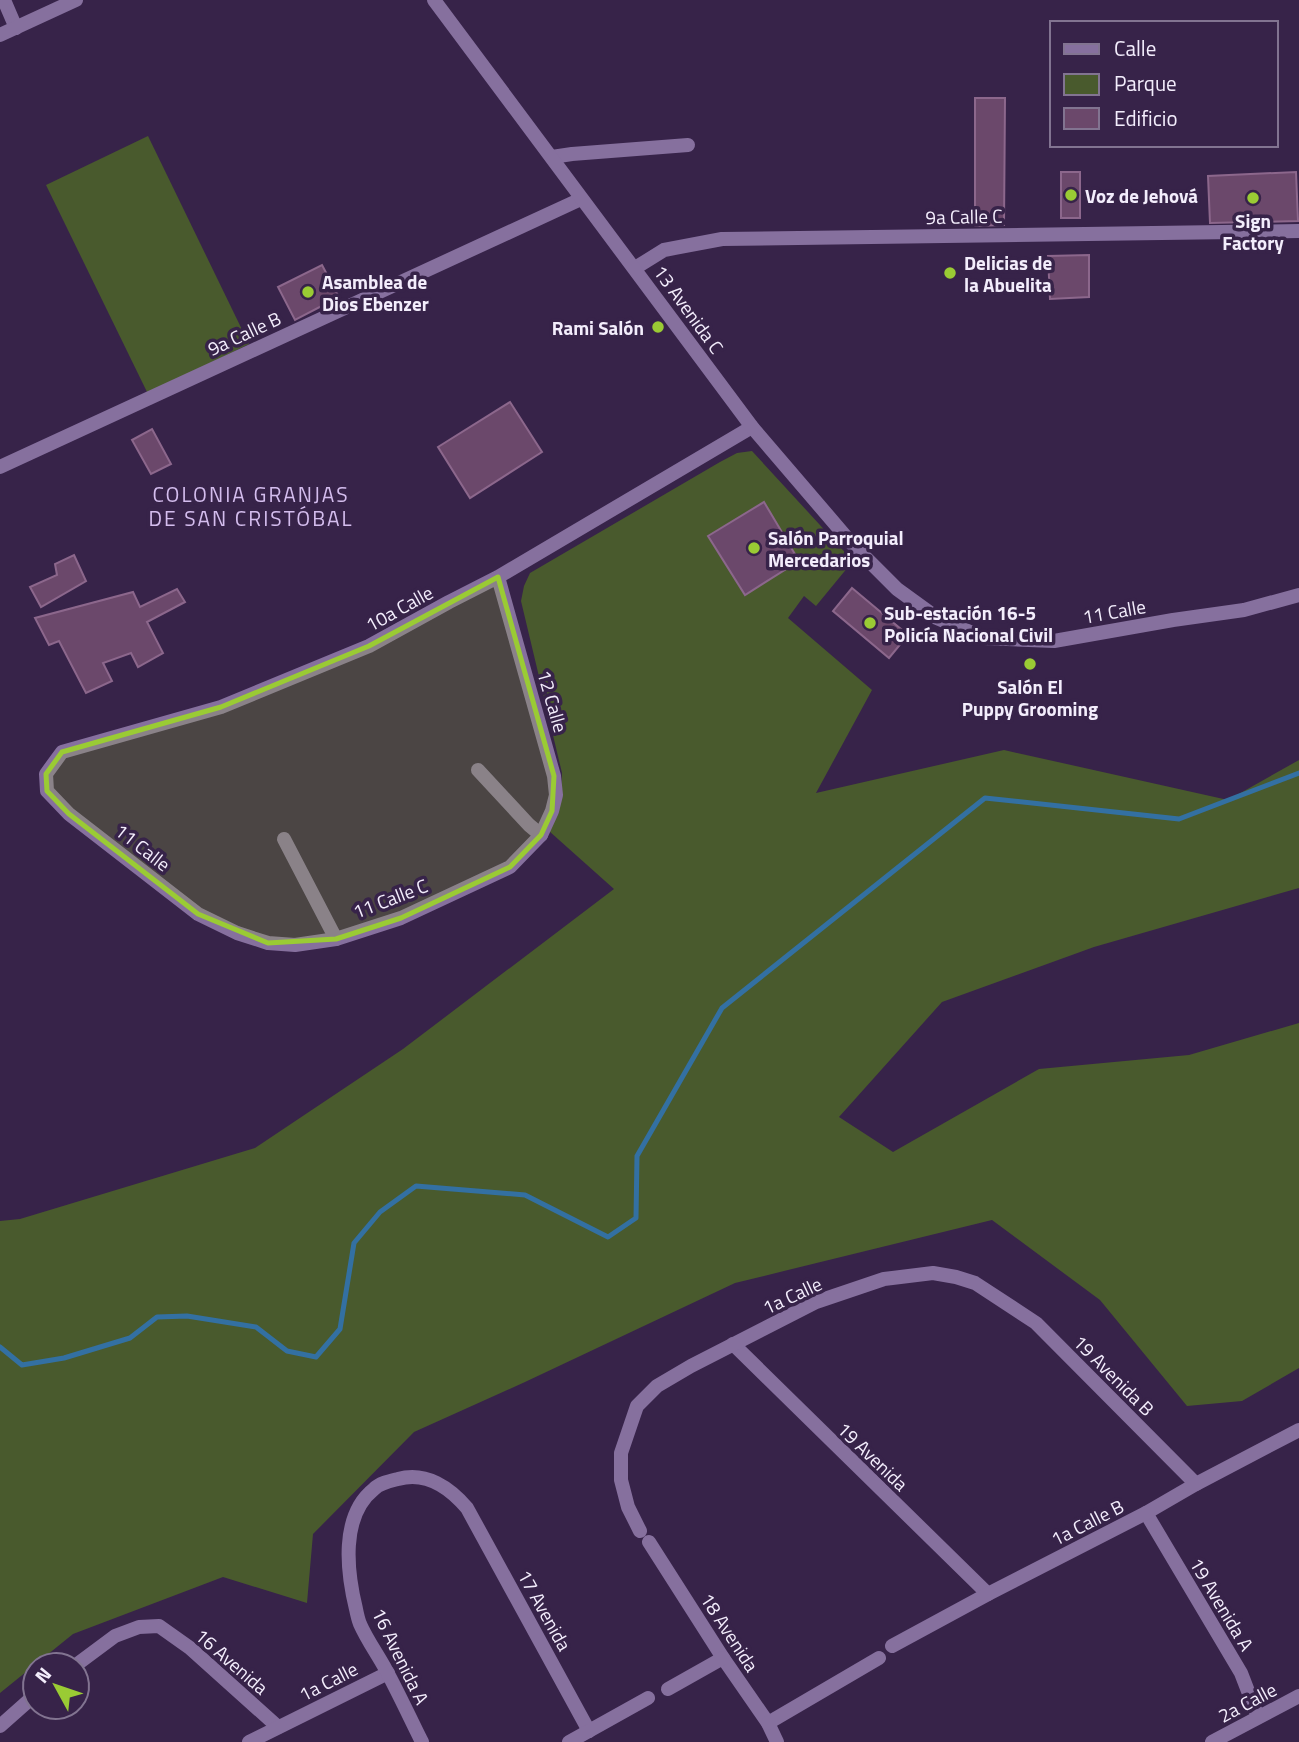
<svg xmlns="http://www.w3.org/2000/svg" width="1299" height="1742" viewBox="0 0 1299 1742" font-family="'Titillium Web',sans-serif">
	<rect width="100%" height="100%" fill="#372349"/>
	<g fill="#495a2d">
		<polygon points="148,136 249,344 148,394 46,185"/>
		<polygon points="752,451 853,561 816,606 804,596 788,618 872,690 816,793 1004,750 1228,800 1299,760 1299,888 1094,947 942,1002 839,1117 893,1152 1039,1069 1189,1055 1299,1023 1299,1368 1242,1401 1187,1406 1100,1300 992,1220 735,1283 525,1382 414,1432 313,1534 307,1603 223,1577 73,1634 0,1693 0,1221 20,1219 255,1148 403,1049 614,889 549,831 561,793 562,773 521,601 524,586 530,573 720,462 737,453"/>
	</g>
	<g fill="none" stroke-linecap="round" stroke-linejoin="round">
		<polyline stroke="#3370a2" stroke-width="5" points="0,1347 22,1365 64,1358 130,1338 157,1317 187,1316 256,1327 287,1351 316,1357 340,1329 354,1243 380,1212 416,1186 525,1195 608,1237 636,1218 637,1156 722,1008 985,798 1179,819 1299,773"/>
	</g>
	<g fill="#6b486b" stroke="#8c678c" stroke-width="2">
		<polygon points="975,98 1005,98 1004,225 975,226"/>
		<rect x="1061" y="172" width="19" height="46"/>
		<polygon points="1296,172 1298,221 1210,223 1208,176"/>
		<polygon points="1089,255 1089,297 1050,299 1048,256"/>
		<polygon points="322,265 339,297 295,320 278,287"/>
		<polygon points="510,402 542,452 470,498 438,447"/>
		<polygon points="152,429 171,464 151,474 132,440"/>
		<polygon points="764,502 799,561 745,595 708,536"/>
		<polygon points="74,555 86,581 41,607 30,587 57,575 55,564"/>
		<polygon points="852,588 908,635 889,658 833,611"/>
		<polygon points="177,589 185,602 147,622 163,653 138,667 131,653 103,663 112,681 86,693 59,641 49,645 35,618 133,592 140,607"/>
	</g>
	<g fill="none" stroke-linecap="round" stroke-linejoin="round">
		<g stroke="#86709e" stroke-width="14">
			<polyline points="4,0 16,28"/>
			<polyline points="552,157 572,154 688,145"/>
			<polyline points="635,268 664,250 722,239 1299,231"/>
			<polyline points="0,467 581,199"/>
			<polyline points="498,577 554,776 556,795 552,811 541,835 510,867 401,918 336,939 295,945 268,943 237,933 198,914 69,814 47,791 46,774 62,752 221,707 369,646 449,602 498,577 752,427"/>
			<polyline points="478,770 529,825 541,835"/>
			<polyline points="284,839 336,939"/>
			<polyline points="733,1344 988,1594"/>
			<polyline points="1146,1513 1241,1673 1258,1717"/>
			<polyline points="640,1531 628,1507 621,1480 621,1453 637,1406 657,1386 691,1366 816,1302 884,1279 933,1273 956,1277 975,1283 1036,1323 1196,1484"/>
			<polyline points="649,1542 723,1658 768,1723 777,1742"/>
			<polyline points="892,1646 988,1594 1146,1513 1196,1484 1299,1430"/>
			<polyline points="76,1665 115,1636 139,1627 159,1626 190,1648 278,1727"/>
			<polyline points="668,1689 723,1658"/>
			<polyline points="768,1723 879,1658"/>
			<polyline points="0,1726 35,1695"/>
			<polyline points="249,1742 388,1673"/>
			<path d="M422 1742C410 1718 399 1694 386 1670 378 1655 367 1640 360 1624 358 1619 357 1614 356 1609 347 1572 340 1516 374 1489 380 1483 390 1481 398 1479 426 1471 450 1488 467 1508L589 1731"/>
			<polyline points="569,1742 648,1698"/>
		</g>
		<g stroke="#86709e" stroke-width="14">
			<polyline points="434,0 752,427 853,545 897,589 937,618 984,638 1054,641 1173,620 1244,610 1299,595"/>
			<polyline points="0,35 76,0"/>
			<polyline points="1212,1742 1299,1696"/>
		</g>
	</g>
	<path fill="#9acb34" fill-opacity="0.2" stroke="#9acb34" stroke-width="5" stroke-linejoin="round" d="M498 577 554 776 552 811 541 835 510 867 401 918 336 939 268 943 198 914 69 814 47 791 46 774 62 752 221 707 369 646Z"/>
	<g fill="#9acb34" stroke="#372349" stroke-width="2.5">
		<circle cx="1071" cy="195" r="7"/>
		<circle cx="1253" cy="198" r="7"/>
		<circle cx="950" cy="273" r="7"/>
		<circle cx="308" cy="292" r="7"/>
		<circle cx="658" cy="327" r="7"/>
		<circle cx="754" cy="548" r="7"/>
		<circle cx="870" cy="623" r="7"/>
		<circle cx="1030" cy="664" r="7"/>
	</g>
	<g text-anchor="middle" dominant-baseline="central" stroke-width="7" stroke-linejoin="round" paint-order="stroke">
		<g font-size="19" font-weight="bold" fill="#f3edfc" stroke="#372349" text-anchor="start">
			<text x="1085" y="195">Voz de Jehová</text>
			<text x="1253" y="220" text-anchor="middle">Sign<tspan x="1253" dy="22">Factory</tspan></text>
			<text x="964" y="262">Delicias de<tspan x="964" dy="22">la Abuelita</tspan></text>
			<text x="322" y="281">Asamblea de<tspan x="322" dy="22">Dios Ebenzer</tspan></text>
			<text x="644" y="327" text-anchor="end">Rami Salón</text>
			<text x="768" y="537">Salón Parroquial<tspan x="768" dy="22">Mercedarios</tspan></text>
			<text x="884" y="612">Sub-estación 16-5<tspan x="884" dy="22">Policía Nacional Civil</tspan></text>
			<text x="1030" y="686" text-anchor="middle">Salón El<tspan x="1030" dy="22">Puppy Grooming</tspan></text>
		</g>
		<g font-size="19" fill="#f3edfc" stroke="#372349">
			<text transform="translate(964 216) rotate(-1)">9a Calle C</text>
			<text transform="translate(689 309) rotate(54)">13 Avenida C</text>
			<text transform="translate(244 333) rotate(-25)">9a Calle B</text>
			<text transform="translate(399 608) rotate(-29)">10a Calle</text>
			<text transform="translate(1114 611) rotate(-10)">11 Calle</text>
			<text transform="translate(553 701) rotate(74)">12 Calle</text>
			<text transform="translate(143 847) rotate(38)">11 Calle</text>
			<text transform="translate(390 898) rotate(-21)">11 Calle C</text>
			<text transform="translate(792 1295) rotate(-25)">1a Calle</text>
			<text transform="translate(1114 1375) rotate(45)">19 Avenida B</text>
			<text transform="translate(873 1456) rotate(44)">19 Avenida</text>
			<text transform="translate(1087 1522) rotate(-27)">1a Calle B</text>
			<text transform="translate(1222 1604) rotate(59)">19 Avenida A</text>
			<text transform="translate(545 1610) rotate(61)">17 Avenida</text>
			<text transform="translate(730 1632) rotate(57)">18 Avenida</text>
			<text transform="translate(401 1656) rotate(64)">16 Avenida A</text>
			<text transform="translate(232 1661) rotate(41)">16 Avenida</text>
			<text transform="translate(328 1681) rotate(-27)">1a Calle</text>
			<text transform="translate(1247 1702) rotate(-28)">2a Calle</text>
		</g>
		<g font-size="21" letter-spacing="2" fill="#d4bdee" stroke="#372349">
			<text x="251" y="494">COLONIA GRANJAS<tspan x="251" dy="24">DE SAN CRISTÓBAL</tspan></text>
		</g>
	</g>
	<rect x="1050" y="21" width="228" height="126" fill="#372349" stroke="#827491" stroke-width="2"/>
	<rect x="1064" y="44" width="35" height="10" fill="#86709e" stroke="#827491" stroke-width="2"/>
	<text x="1114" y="56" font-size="21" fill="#f3edfc">Calle</text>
	<rect x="1064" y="74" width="35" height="21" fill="#495a2d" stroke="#827491" stroke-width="2"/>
	<text x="1114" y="91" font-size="21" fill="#f3edfc">Parque</text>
	<rect x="1064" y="108" width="35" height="21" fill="#6b486b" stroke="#827491" stroke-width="2"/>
	<text x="1114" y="126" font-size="21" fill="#f3edfc">Edificio</text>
	<g transform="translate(56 1686) rotate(310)"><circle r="33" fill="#372349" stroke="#827491" stroke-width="2"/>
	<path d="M0-5L12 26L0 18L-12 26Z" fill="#9acb34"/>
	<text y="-10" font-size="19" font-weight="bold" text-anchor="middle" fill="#f3edfc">N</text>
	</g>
</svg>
